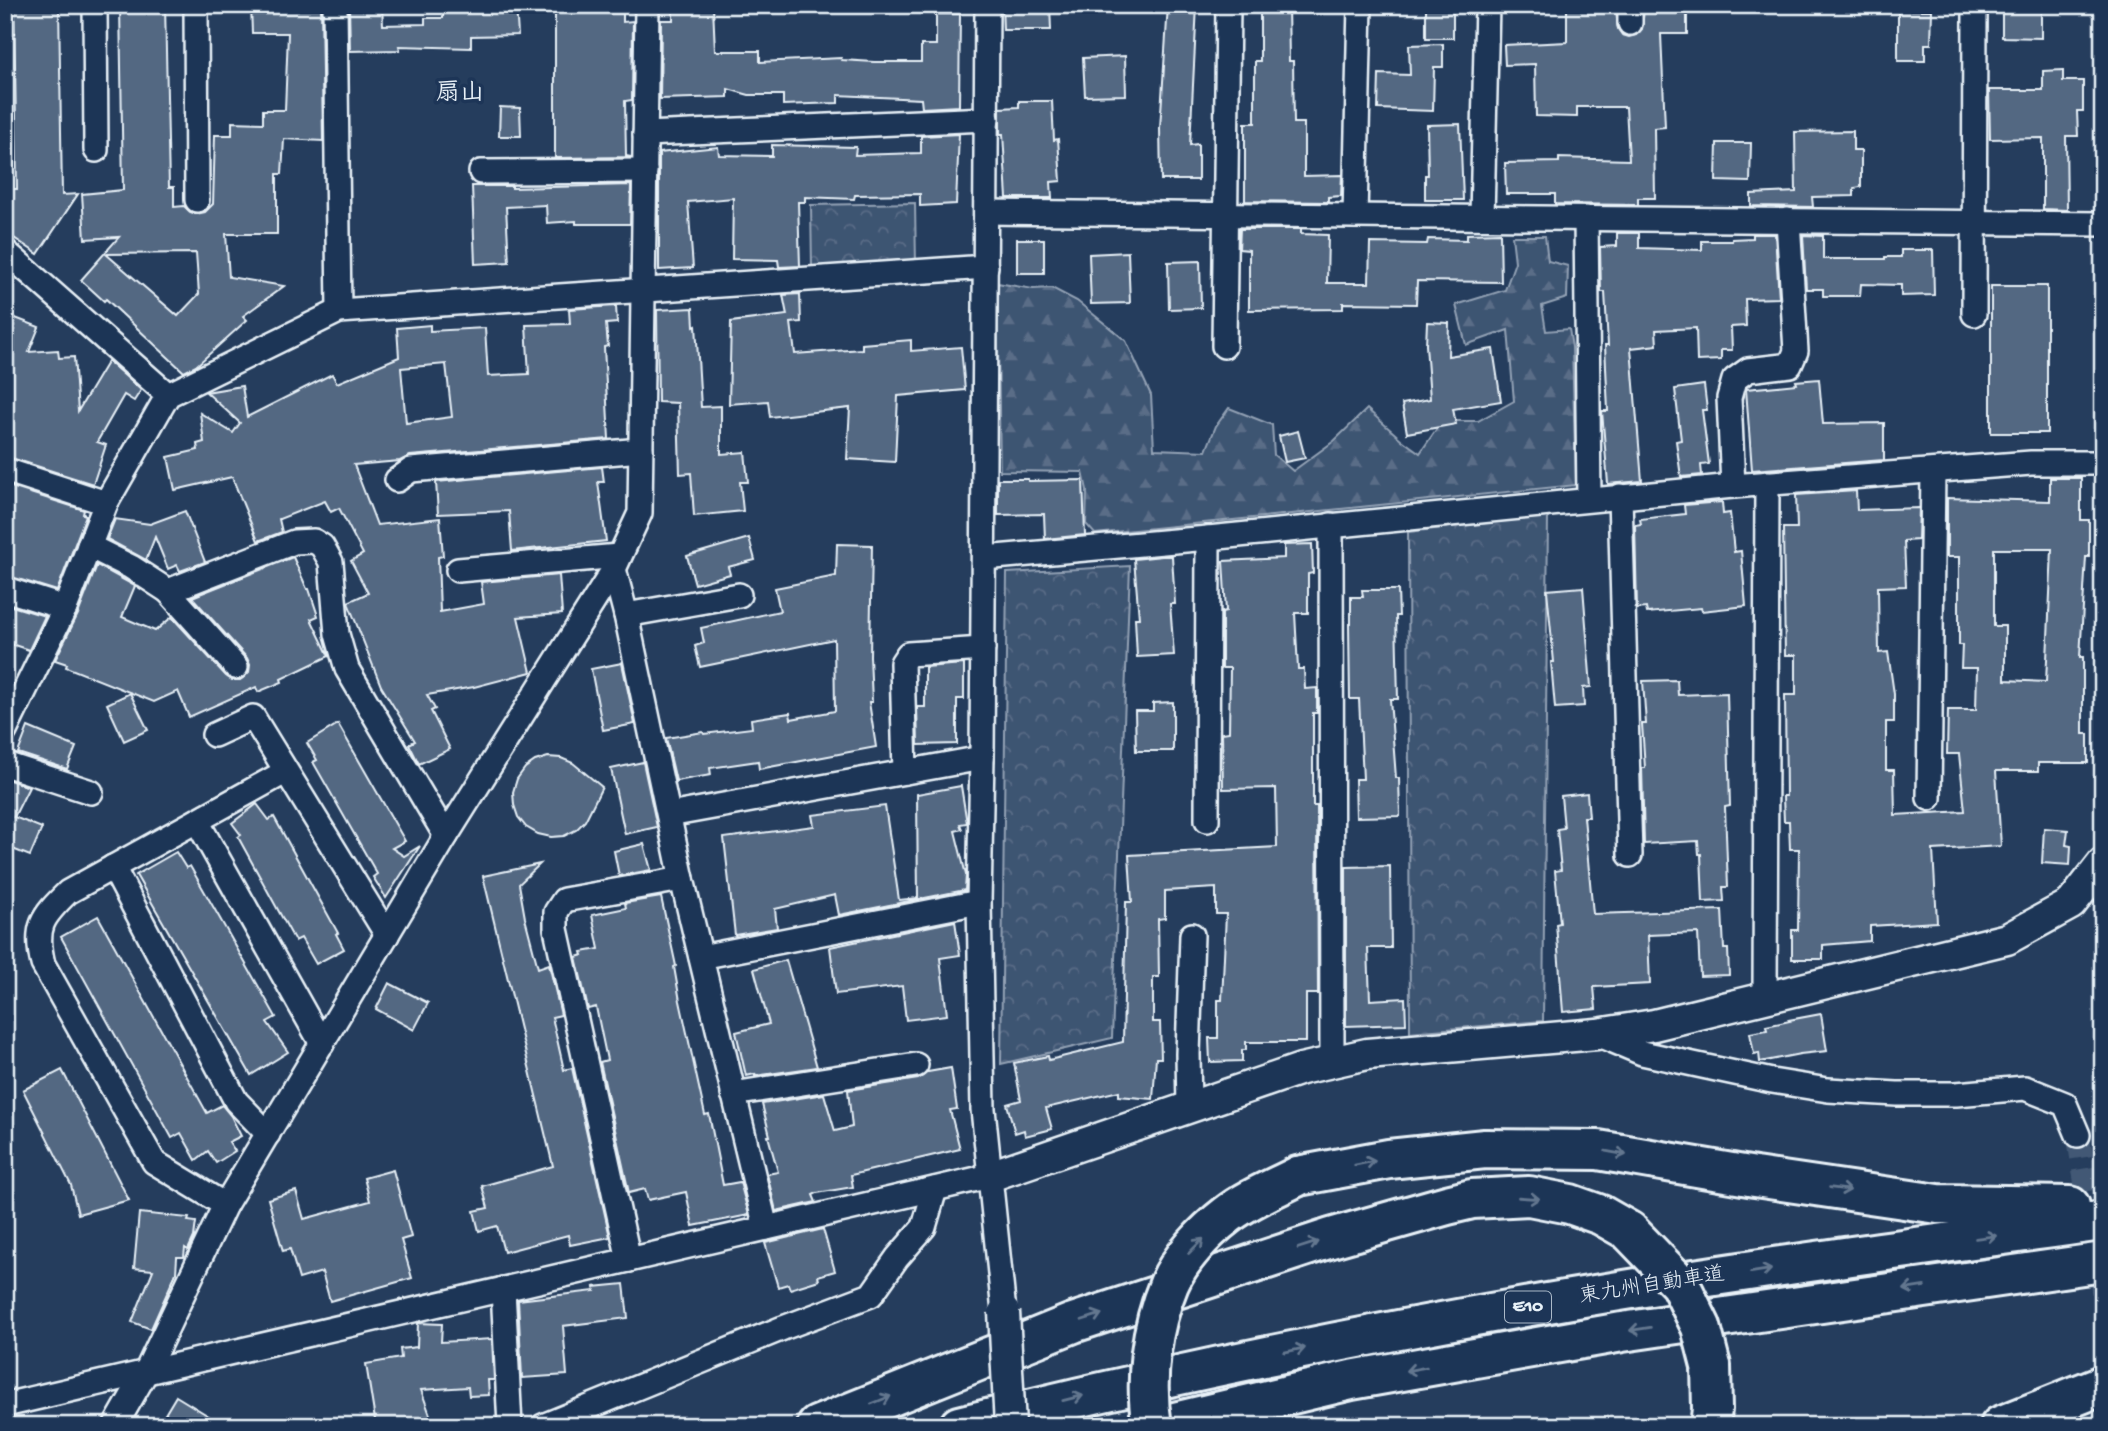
<svg xmlns="http://www.w3.org/2000/svg" width="2108" height="1431" viewBox="0 0 2108 1431" font-family="'Gochi Hand','Klee One',sans-serif">
	<defs>
		<pattern id="forest-firs" width="22" height="20" patternUnits="userSpaceOnUse" patternTransform="scale(1.75)"><rect width="22" height="20" fill="#3e5472"/><path d="M5 1l3.5 6h-7zM16 11l3.5 6h-7z" fill="#5a6d87"/></pattern>
		<pattern id="park-crowns" width="20" height="18" patternUnits="userSpaceOnUse" patternTransform="scale(1.75)"><rect width="20" height="18" fill="#3e5472"/><path d="M2 6a3 3 0 1 1 6 0M12 15a3 3 0 1 1 6 0" fill="none" stroke="#5a6d87"/></pattern>
	</defs>
	<rect width="100%" height="100%" fill="#253d5d"/>
	<filter id="ink" filterUnits="userSpaceOnUse"><feTurbulence type="fractalNoise" baseFrequency=".0143" numOctaves="2"/><feDisplacementMap in="SourceGraphic" scale="14" xChannelSelector="R" yChannelSelector="G"/><feConvolveMatrix kernelMatrix="1 2 1 2 8 2 1 2 1" color-interpolation-filters="sRGB"/></filter>
	<g filter="url(#ink)">
		<polygon fill="url(#forest-firs)" stroke="#93a2b5" stroke-width="2" points="1512,236 1545,236 1548,261 1568,266 1567,298 1542,306 1546,331 1569,329 1572,347 1576,485 1095,534 1086,524 1087,490 1083,472 1000,471 997,283 1033,289 1052,288 1077,301 1126,341 1151,395 1154,449 1206,451 1216,426 1229,408 1272,425 1274,455 1293,471 1334,441 1367,409 1402,440 1420,453 1442,421 1478,421 1514,401 1508,330 1466,345 1456,305 1505,290 1515,262"/>
		<g fill="url(#park-crowns)" stroke="#93a2b5" stroke-width="2">
			<polygon points="915,203 916,266 812,268 811,205"/>
			<polygon points="1548,516 1543,1021 1410,1032 1408,532"/>
			<polygon points="1130,566 1112,1038 1001,1064 1007,573"/>
		</g>
		<g fill="#536782" stroke="#e8f1f8" stroke-width="2" fill-rule="evenodd">
			<polygon points="14,5 59,5 62,195 78,194 38,254 5,232 5,189 17,189"/>
			<path d="M120 5H165L169 187H174V207L184 206 190 212 196 214 205 212 213 204 215 135H232V122L263 123V110H285L288 33H252L251 5H321L323 141 284 139 282 174H277V234H226L229 277 284 286 243 316 247 320 196 366 184 372 106 299 104 301 81 280 119 237 85 239 82 194 123 190ZM196 253 199 294 178 316 106 254Z"/>
			<polygon points="349,5 382,5 383,25 425,24 425,18 443,18 443,5 516,5 518,35 471,36 471,48 399,46 400,50 350,51"/>
			<polygon points="1002,5 1050,5 1051,30 1003,30"/>
			<polygon points="1168,5 1197,5 1190,145 1198,144 1198,180 1161,180 1160,128"/>
			<polygon points="1260,5 1288,5 1289,61 1293,61 1294,123 1304,123 1304,176 1342,175 1341,196 1328,197 1328,202 1245,201 1245,123 1255,123 1255,61 1260,61"/>
			<rect x="1426" y="5" width="27" height="33"/>
			<polygon points="1567,5 1597,5 1597,10 1616,10 1618,29 1622,35 1629,37 1636,35 1642,29 1644,9 1687,11 1687,34 1661,34 1665,127 1654,128 1655,198 1638,198 1638,205 1555,204 1555,194 1506,194 1505,163 1559,162 1559,158 1629,160 1626,107 1577,107 1577,117 1536,116 1535,64 1505,65 1504,45 1567,42"/>
			<polygon points="2002,5 2041,8 2041,38 2002,37"/>
			<polygon points="713,6 715,51 760,51 760,62 841,58 842,60 874,62 921,62 921,45 936,45 936,14 960,14 959,106 922,108 921,99 838,95 838,103 783,105 783,95 749,95 728,89 728,97 660,99 661,20 673,20 673,8"/>
			<polygon points="1898,10 1932,10 1931,44 1925,44 1925,61 1898,61"/>
			<polygon points="555,13 623,13 623,22 633,21 632,100 625,101 626,156 631,157 555,158"/>
			<polygon points="1443,44 1443,67 1434,67 1433,111 1378,109 1379,74 1410,75 1409,45"/>
			<polygon points="1125,56 1126,95 1085,96 1083,58"/>
			<polygon points="2063,70 2063,81 2083,81 2083,111 2077,111 2078,136 2066,136 2067,210 2043,209 2043,138 1990,139 1989,90 2043,90 2043,71"/>
			<polygon points="1019,101 1052,101 1054,140 1058,139 1061,181 1051,182 1052,198 1007,198 1003,134 1000,134 1000,108 1019,107"/>
			<polygon points="500,107 520,108 521,136 499,136"/>
			<polygon points="1460,124 1463,200 1425,200 1425,175 1428,175 1427,125"/>
			<polygon points="1853,131 1853,150 1861,150 1861,187 1854,188 1854,196 1812,197 1813,207 1751,206 1751,194 1796,192 1795,132"/>
			<polygon points="959,134 956,204 920,206 920,194 855,195 854,199 805,197 805,202 798,202 800,266 779,267 778,260 732,259 733,198 688,202 693,268 659,270 659,153 718,147 719,155 772,156 772,145 856,147 855,155 921,153 921,136"/>
			<polygon points="1717,143 1751,143 1750,182 1716,181"/>
			<polygon points="631,185 630,224 576,224 576,221 547,223 546,205 506,207 509,262 475,264 472,186 512,186 512,188"/>
			<polygon points="1240,229 1301,229 1301,234 1328,235 1327,283 1369,283 1370,243 1427,244 1428,239 1467,240 1467,234 1500,233 1501,282 1417,281 1416,304 1343,303 1343,309 1249,310 1249,250 1239,249"/>
			<polygon points="1617,233 1639,233 1639,248 1702,250 1702,241 1732,241 1732,239 1753,238 1753,234 1775,234 1779,298 1745,299 1746,326 1731,327 1732,350 1721,350 1721,360 1697,361 1696,328 1656,330 1657,345 1631,348 1642,481 1608,484 1602,411 1608,411 1605,345 1608,345 1605,292 1601,292 1600,247 1617,246"/>
			<polygon points="1803,235 1823,236 1823,259 1885,259 1885,257 1901,257 1901,250 1933,250 1934,295 1901,296 1901,285 1861,284 1860,296 1823,296 1823,289 1806,289"/>
			<rect x="1017" y="239" width="27" height="34"/>
			<polygon points="1128,252 1130,303 1091,304 1089,254"/>
			<polygon points="1200,261 1201,308 1169,309 1168,262"/>
			<rect x="1991" y="286" width="56" height="147"/>
			<polygon points="800,294 801,322 791,323 795,354 862,349 862,344 911,340 911,351 961,347 965,390 898,396 895,462 847,459 850,408 770,417 768,401 729,404 731,322 787,315 783,295"/>
			<path d="M616 306 617 323 606 324 608 346 604 347 609 439 410 456 400 461 354 465 377 525 440 518 443 556 438 557 440 612 484 604 481 582 559 575 562 614 518 617 531 672 474 687 427 695 435 709 431 711 450 749 419 764 409 744 415 741 381 686 349 605 348 602 368 593 351 561 363 554 339 508 331 512 325 501 279 519 282 532 258 541 232 477 175 490 168 457 198 450 197 444 204 442 200 413 233 433 240 423 206 392 242 386 247 417 332 374 337 383 399 357 397 328 430 325V331L485 328 488 376 529 374 526 325 570 324 569 309ZM446 364 452 417 406 423 401 368Z"/>
			<polygon points="693,308 694,326 696,325 701,407 721,406 721,454 745,452 748,482 740,482 743,511 694,516 691,473 680,474 678,403 658,402 657,310"/>
			<polygon points="5,314 39,327 29,352 58,350 59,358 74,357 78,411 108,361 141,390 134,401 124,395 97,442 106,445 93,484 5,456"/>
			<polygon points="1427,322 1449,323 1448,356 1493,349 1501,401 1453,409 1456,424 1407,433 1402,404 1430,399 1426,345"/>
			<polygon points="1819,379 1823,424 1884,423 1884,460 1752,470 1746,389 1797,384 1796,381"/>
			<polygon points="1704,385 1707,410 1702,410 1709,464 1701,465 1702,475 1681,477 1676,441 1681,440 1675,389"/>
			<polygon points="1298,431 1305,458 1285,462 1279,436"/>
			<polygon points="602,467 604,482 598,482 606,541 512,551 509,511 438,514 436,482"/>
			<path d="M2050 478H2081V520H2089V557H2086L2080 657H2083V734H2088V763H2038V771H1996L2001 846 1933 850 1937 922 1870 926V941L1823 945V959H1792V930H1798L1799 849H1790L1789 821H1784L1783 796H1786L1785 695H1796V655H1785L1783 528H1797L1796 495 1856 491 1857 510 1919 508 1918 540 1904 541 1906 586 1878 587 1879 653 1888 652 1894 694V722H1886V770H1894L1895 815 1965 811 1959 754H1947L1948 710H1976L1977 668H1961L1962 645H1959V557H1947V498L2050 501ZM1994 549H2052L2046 682 2005 680V626H1994Z"/>
			<polygon points="998,479 1028,479 1028,481 1083,480 1085,535 1045,539 1044,514 998,515"/>
			<polygon points="5,485 84,510 83,514 86,515 57,591 5,575"/>
			<polygon points="1722,502 1723,514 1730,513 1734,552 1741,551 1746,606 1702,611 1701,608 1647,613 1646,608 1637,609 1635,525 1641,524 1640,519 1685,514 1684,505"/>
			<polygon points="185,511 205,562 180,571 177,565 168,569 155,537 146,560 107,539 115,519 150,524"/>
			<polygon points="749,538 755,560 728,567 730,574 695,584 687,556"/>
			<polygon points="837,544 872,545 870,656 872,702 869,702 876,747 759,769 758,761 710,768 711,775 676,781 666,738 703,732 704,734 752,728 751,719 790,713 791,719 835,711 834,639 700,667 695,646 704,643 701,628 780,611 775,588 836,576"/>
			<polygon points="1312,544 1313,573 1308,574 1308,613 1295,613 1298,669 1304,669 1305,689 1317,688 1317,713 1313,713 1313,806 1317,806 1318,994 1306,994 1306,1042 1246,1042 1246,1050 1242,1050 1242,1061 1210,1062 1209,1038 1218,1038 1218,1000 1222,1000 1226,914 1216,914 1216,888 1165,891 1165,918 1158,919 1159,977 1153,977 1153,1022 1160,1022 1161,1058 1156,1058 1153,1099 1119,1096 1119,1091 1046,1108 1052,1129 1025,1136 1024,1130 1015,1133 1007,1104 1021,1100 1014,1063 1048,1056 1049,1060 1123,1042 1126,902 1132,902 1129,855 1277,847 1276,788 1223,789 1222,733 1229,732 1230,668 1222,668 1222,612 1226,611 1223,561 1284,558 1284,545"/>
			<polygon points="1162,556 1172,556 1175,604 1170,604 1174,655 1137,657 1135,618 1139,618 1134,559"/>
			<polygon points="293,557 307,589 309,589 318,616 311,619 329,656 281,679 282,682 258,692 256,687 189,717 178,691 154,702 66,667 67,664 55,660 78,614 97,565 135,586 122,617 155,631 172,617 226,676 232,680 240,680 249,672 250,665 247,658 192,597"/>
			<polygon points="1583,587 1591,687 1583,688 1584,706 1555,708 1551,662 1554,662 1547,590"/>
			<polygon points="1362,590 1398,590 1399,616 1396,616 1398,699 1390,699 1396,778 1399,778 1400,816 1356,817 1355,779 1363,779 1359,699 1350,699 1349,624 1351,624 1351,597 1363,597"/>
			<polygon points="5,604 45,616 29,650 5,642"/>
			<polygon points="622,663 635,724 603,730 591,669"/>
			<polygon points="964,664 964,699 957,699 957,744 918,745 917,707 925,707 925,667"/>
			<polygon points="1677,680 1678,695 1727,693 1730,806 1725,807 1728,887 1723,887 1724,901 1703,902 1701,854 1699,854 1698,841 1644,844 1642,768 1645,768 1642,724 1646,724 1643,681"/>
			<polygon points="130,693 148,730 124,741 107,704"/>
			<polygon points="1173,702 1173,751 1136,751 1135,711 1153,711 1153,703"/>
			<polygon points="338,724 405,841 392,848 404,856 420,846 386,898 373,877 377,874 313,762 317,760 307,743"/>
			<polygon points="28,727 76,747 67,769 18,753"/>
			<polygon points="548,757 561,758 573,763 602,787 585,821 576,830 564,836 551,837 538,834 526,827 518,817 514,805 513,792 517,779 525,768 535,761"/>
			<polygon points="643,762 657,827 625,834 611,769"/>
			<polygon points="7,779 29,787 14,817 42,828 30,856 5,846 5,784"/>
			<polygon points="961,786 967,823 960,824 962,829 955,831 966,875 965,890 839,915 835,895 775,909 777,928 735,935 724,838 814,826 812,815 885,806 899,900 918,898 917,794"/>
			<polygon points="1587,793 1589,817 1584,817 1593,914 1722,910 1724,949 1728,949 1729,975 1700,976 1698,933 1648,935 1650,984 1594,987 1596,1009 1563,1012 1556,924 1560,923 1555,871 1561,870 1557,829 1564,828 1561,796"/>
			<polygon points="257,804 269,820 274,817 338,933 336,934 344,949 316,964 301,938 295,941 238,837 241,835 232,823"/>
			<polygon points="2044,828 2068,830 2066,845 2071,846 2070,865 2042,863"/>
			<polygon points="644,844 651,870 619,876 614,851"/>
			<polygon points="176,852 186,868 190,866 276,1017 267,1022 288,1052 251,1075 136,875"/>
			<polygon points="540,864 519,884 525,918 538,968 549,964 561,1015 552,1017 564,1070 572,1068 610,1237 570,1245 568,1235 504,1252 497,1226 479,1231 474,1211 488,1208 482,1186 553,1166 483,876"/>
			<polygon points="1390,866 1391,948 1368,948 1370,1000 1405,998 1406,1024 1346,1026 1346,867"/>
			<polygon points="661,897 676,966 674,967 680,1001 705,1115 709,1114 723,1185 740,1182 749,1215 693,1226 686,1192 648,1200 645,1189 629,1193 600,1062 607,1060 596,1007 588,1009 576,957 583,955 582,952 599,949 592,915 626,908 625,903"/>
			<polygon points="98,916 207,1113 222,1105 231,1116 241,1136 229,1142 235,1151 216,1163 208,1151 196,1160 181,1133 172,1138 61,937"/>
			<polygon points="955,921 960,955 940,958 947,1015 906,1020 902,986 836,994 830,947"/>
			<polygon points="786,960 817,1067 755,1076 755,1074 746,1076 736,1032 769,1024 754,969"/>
			<polygon points="389,983 428,1003 414,1030 376,1009"/>
			<polygon points="1821,1014 1827,1051 1800,1054 1760,1062 1759,1053 1754,1054 1750,1033 1767,1030 1766,1026 1790,1021 1789,1020"/>
			<polygon points="951,1068 957,1109 950,1110 960,1149 851,1175 853,1187 817,1193 813,1195 816,1202 776,1211 767,1174 778,1172 768,1136 770,1136 762,1104 824,1094 835,1131 852,1127 848,1090 918,1079 928,1072"/>
			<polygon points="62,1070 129,1200 78,1214 71,1185 23,1090"/>
			<polygon points="393,1170 411,1237 401,1240 412,1278 330,1301 322,1272 299,1279 290,1249 283,1251 268,1199 296,1191 304,1219 370,1201 364,1178"/>
			<polygon points="139,1213 189,1218 188,1221 196,1222 194,1237 188,1250 185,1248 184,1257 177,1257 176,1273 151,1329 132,1322 153,1270 134,1268"/>
			<polygon points="823,1229 835,1271 818,1276 819,1280 790,1289 788,1284 778,1287 765,1243"/>
			<polygon points="624,1284 628,1318 563,1326 567,1375 522,1378 518,1300 595,1291 594,1287"/>
			<polygon points="418,1323 442,1324 441,1342 492,1339 494,1380 488,1380 489,1395 469,1396 468,1387 421,1390 434,1426 376,1426 366,1364 401,1358 400,1349 417,1347"/>
			<polygon points="176,1396 225,1426 158,1426"/>
		</g>
		<g fill="none" stroke-linecap="round" stroke-linejoin="round">
			<polyline stroke="#425874" stroke-width="23" stroke-dasharray="23 11" stroke-linecap="butt" points="2078,1135 2103,1293"/>
			<defs>
				<g id="minor">
					<polyline points="95,5 96,150"/>
					<polyline points="196,5 197,200"/>
					<polyline points="335,5 339,311"/>
					<polyline points="987,5 982,758 979,902 983,1109 1004,1312"/>
					<polyline points="1630,23 1630,5"/>
					<polyline points="645,134 987,119"/>
					<polyline points="481,172 645,171"/>
					<polyline points="986,212 2103,224"/>
					<polyline points="1355,216 1360,5"/>
					<polyline points="1482,217 1487,5"/>
					<polyline points="1586,218 1589,499"/>
					<polyline points="5,251 168,395"/>
					<polyline points="1974,314 1975,5"/>
					<polyline points="1224,346 1228,5"/>
					<polyline points="5,470 106,503"/>
					<polyline points="397,480 411,470 641,450"/>
					<polyline points="1733,486 1729,398 1734,380 1748,370 1790,365 1796,351 1788,220"/>
					<polyline points="1620,496 1630,855"/>
					<polyline points="1331,525 1332,1061"/>
					<polyline points="89,546 131,567 168,591 236,667"/>
					<polyline points="984,558 1208,538 1733,486 2031,463 2103,463"/>
					<polyline points="614,569 626,615 682,879 766,1228"/>
					<polyline points="458,570 619,556"/>
					<polyline points="5,589 65,608"/>
					<polyline points="168,591 294,542 314,541 322,546 331,562 337,634 347,669 446,836"/>
					<polyline points="626,615 739,595"/>
					<polyline points="5,731 65,608 106,503 168,395 339,311 986,267"/>
					<polyline points="214,735 253,717 387,935"/>
					<polyline points="5,764 91,792"/>
					<polyline points="905,772 902,663 908,654 983,649"/>
					<polyline points="1929,798 1933,471"/>
					<polyline points="669,815 982,758"/>
					<polyline points="1207,820 1208,538"/>
					<polyline points="197,821 322,1044"/>
					<polyline points="113,867 236,1101 268,1134"/>
					<polyline points="701,957 979,902"/>
					<polyline points="1765,998 1767,483"/>
					<polyline points="1597,1034 1642,1053 1772,1081 1828,1090 1897,1094 1956,1094 2025,1088 2065,1104 2078,1135"/>
					<polyline points="733,1094 916,1065"/>
					<polyline points="1189,1108 1188,1054 1192,935"/>
					<path d="M225 1205 154 1162 43 964C34 927 42 917 68 892L285 772"/>
					<polyline points="629,1260 556,929 556,912 564,900 682,879"/>
					<polyline points="503,1289 510,1426"/>
					<polyline points="5,1405 990,1176"/>
					<polyline points="115,1426 146,1372 225,1205 446,836 614,569 640,513 647,5"/>
					<polyline points="543,1426 783,1328 871,1295 897,1258 924,1227 935,1189"/>
				</g>
				<polyline id="tertiary" points="990,1176 1301,1069 1367,1054 1597,1034 1654,1025 2007,939 2071,904 2103,863"/>
				<g id="motorway">
					<polyline points="1298,1176 1389,1159 1485,1149 1598,1150 1755,1177 1938,1204 2070,1206"/>
					<polyline points="817,1426 1073,1323 1331,1238 1447,1205 1472,1199 1529,1196 1570,1204 1601,1215 1629,1231"/>
					<path d="M959 1426C1161 1376 1365 1334 1571 1299 1747 1269 1925 1246 2103 1221"/>
					<polyline points="1158,1426 1351,1380 1622,1332 2103,1262"/>
					<polyline points="1710,1426 1712,1409 1711,1366"/>
					<polyline points="2000,1426 2103,1385"/>
				</g>
			</defs>
			<use href="#minor" stroke="#e8f1f8" stroke-width="28"/>
			<use href="#tertiary" stroke="#e8f1f8" stroke-width="35"/>
			<use href="#motorway" stroke="#e8f1f8" stroke-width="44"/>
			<use href="#minor" stroke="#1d3557" stroke-width="23"/>
			<use href="#tertiary" stroke="#1d3557" stroke-width="30"/>
			<use href="#motorway" stroke="#1d3557" stroke-width="38"/>
			<defs>
				<polyline id="tertiary-bridge" points="1004,1312 1010,1426"/>
				<g id="motorway-bridge">
					<polyline points="1629,1231 1680,1284 1701,1327 1711,1366"/>
					<path d="M1152 1426C1144 1380 1151 1327 1169 1284 1180 1258 1205 1232 1227 1215 1247 1199 1275 1188 1298 1176"/>
				</g>
			</defs>
			<use href="#tertiary-bridge" stroke="#e8f1f8" stroke-width="35" stroke-linecap="butt"/>
			<use href="#motorway-bridge" stroke="#e8f1f8" stroke-width="44" stroke-linecap="butt"/>
			<use href="#tertiary-bridge" stroke="#1d3557" stroke-width="30"/>
			<use href="#motorway-bridge" stroke="#1d3557" stroke-width="38"/>
		</g>
		<defs><path id="oneway-shaft" d="M-6 0H5M1.5-3L5.5 0L1.5 3" fill="none" stroke-width="1.6" stroke-linecap="round" stroke-linejoin="round" transform="scale(1.75)"/></defs>
		<g stroke="#64778f">
			<use href="#oneway-shaft" transform="translate(1616 1153) rotate(10)"/>
			<use href="#oneway-shaft" transform="translate(1365 1163) rotate(-11)"/>
			<use href="#oneway-shaft" transform="translate(1840 1189) rotate(8)"/>
			<use href="#oneway-shaft" transform="translate(1529 1198) rotate(4)"/>
			<use href="#oneway-shaft" transform="translate(1986 1237) rotate(-8)"/>
			<use href="#oneway-shaft" transform="translate(1308 1245) rotate(-18)"/>
			<use href="#oneway-shaft" transform="translate(1196 1246) rotate(-45)"/>
			<use href="#oneway-shaft" transform="translate(1761 1271) rotate(-9)"/>
			<use href="#oneway-shaft" transform="translate(1914 1288) rotate(171)"/>
			<use href="#oneway-shaft" transform="translate(1092 1317) rotate(-18)"/>
			<use href="#oneway-shaft" transform="translate(1640 1329) rotate(171)"/>
			<use href="#oneway-shaft" transform="translate(1295 1350) rotate(-12)"/>
			<use href="#oneway-shaft" transform="translate(1416 1369) rotate(170)"/>
			<use href="#oneway-shaft" transform="translate(1073 1398) rotate(-14)"/>
			<use href="#oneway-shaft" transform="translate(881 1400) rotate(-22)"/>
		</g>
	</g>
	<g text-anchor="middle" dominant-baseline="central" stroke-width="7" stroke-linejoin="round" paint-order="stroke">
		<rect fill="#1d3557" stroke="#abb9c8" stroke-width="2" x="1505" y="1291.5" width="46" height="31" rx="5"/>
		<g font-size="19" font-weight="bold" fill="#e8f1f8">
			<text x="1528" y="1307">E10</text>
		</g>
		<g font-size="21" fill="#e8f1f8" stroke="#1d3557">
			<text transform="translate(1652 1287) rotate(-9)">東九州自動車道</text>
		</g>
		<g font-size="24" font-weight="bold" fill="#e8f1f8" stroke="#1d3557">
			<text x="460" y="94">扇山</text>
		</g>
	</g>
	<rect width="2108" height="1431" fill="none" stroke="#1d3557" stroke-width="28"/>
	<rect x="14" y="14" width="2080" height="1403" fill="none" stroke="#e8f1f8" stroke-width="2.5" filter="url(#ink)"/>
</svg>
